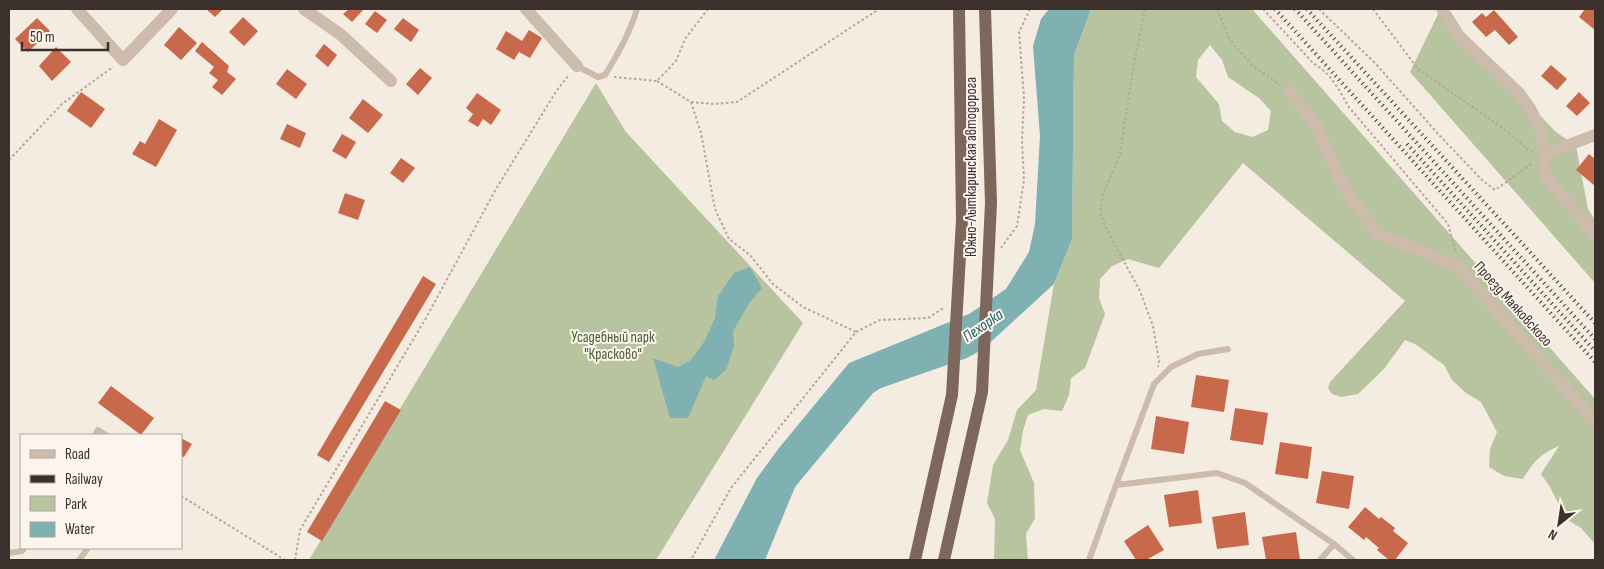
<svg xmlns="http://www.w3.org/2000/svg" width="1604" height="569" viewBox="0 0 1604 569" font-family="'Sofia Sans Condensed',sans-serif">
	<rect width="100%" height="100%" fill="#f4ebe1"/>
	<g fill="#b8c4a0" fill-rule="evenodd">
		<path d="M1091 9H1252L1595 399V544L1581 528 1566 519 1550 487 1541 474 1559 446C1541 453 1533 462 1523 479L1504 476 1489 467 1490 449 1497 432 1481 402 1466 393 1452 380 1444 365 1415 344 1405 340 1384 369 1358 394 1341 397 1332 394 1328 388 1330 382 1405 301 1243 163 1159 268 1128 259 1112 266 1100 279 1099 298 1105 314 1085 368 1071 378 1069 395 1062 411 1044 409 1028 415 1023 431 1020 450 1034 483 1035 518 1026 534 1028 560H994L995 519 987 503 993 465 1008 440 1017 410 1036 390 1054 284 1072 239 1074 55ZM1210 45 1222 60 1228 77 1259 98 1271 111 1268 130 1252 137 1235 132 1222 121 1219 104 1196 77 1198 60Z"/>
		<polygon points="1439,12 1556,132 1576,146 1588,209 1595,220 1595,283 1410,72"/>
		<polygon points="596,83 626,132 803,323 656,560 309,560"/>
	</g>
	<g fill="#7fb0b2">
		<polygon points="1049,9 1091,9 1074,55 1072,239 1054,284 983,349 967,358 881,388 873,393 795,487 765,560 714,560 757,478 779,448 849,363 969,314 1006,289 1029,252 1035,224 1040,136 1033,46 1041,19"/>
		<polygon points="750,267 762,288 750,302 733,331 734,346 726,370 714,380 706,376 688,418 670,418 653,358 678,367 691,360 704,342 715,318 718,296 734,273"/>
	</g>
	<g fill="#c8694b">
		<polygon points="206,9 223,9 215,17"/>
		<polygon points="349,9 364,9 352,22 343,14"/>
		<polygon points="1585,9 1595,9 1595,30 1579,17"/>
		<polygon points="1494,10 1518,37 1509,45 1495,30 1486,37 1472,22 1482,13 1486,17"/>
		<polygon points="375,11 387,20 377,33 365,24"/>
		<polygon points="243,17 258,31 244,46 229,32"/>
		<polygon points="37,18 50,31 28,52 15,39"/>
		<polygon points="403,18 419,30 411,42 394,29"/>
		<polygon points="179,27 197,43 181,60 164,45"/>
		<polygon points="529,30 542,38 530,58 519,52 514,60 496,49 506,31 522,41"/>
		<polygon points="202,42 229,66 227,72 236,79 222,95 212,87 218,80 209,73 214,67 195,51"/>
		<polygon points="324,44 337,55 328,67 315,56"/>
		<polygon points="56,47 71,62 52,81 39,66"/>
		<polygon points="1551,65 1567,79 1557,90 1541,76"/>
		<polygon points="420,68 432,78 418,95 406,84"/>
		<polygon points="287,69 307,84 296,99 276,84"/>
		<polygon points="81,92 105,109 91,128 67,111"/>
		<polygon points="1579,92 1590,103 1577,116 1566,106"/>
		<polygon points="477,93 501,110 491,125 483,119 478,127 468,121 473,114 466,108"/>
		<polygon points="363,99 383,115 368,133 349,118"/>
		<polygon points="159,119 177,130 156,167 132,154 140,141 145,144"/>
		<polygon points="287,124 306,133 300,148 280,139"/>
		<polygon points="342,134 356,142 346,159 332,151"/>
		<polygon points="1589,154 1595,159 1595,186 1576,170"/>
		<polygon points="401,158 415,168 403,183 390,173"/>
		<polygon points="345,193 365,200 358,220 338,213"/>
		<polygon points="423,276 436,284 329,462 317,455"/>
		<polygon points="1196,375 1229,380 1224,412 1191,407"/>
		<polygon points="111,386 154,418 141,435 98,403"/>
		<polygon points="385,401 401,410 322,541 307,532"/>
		<polygon points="1235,408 1268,413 1263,445 1230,440"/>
		<polygon points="1156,416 1189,422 1184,454 1151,449"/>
		<polygon points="181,438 192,444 184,457 181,456"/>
		<polygon points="1280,442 1312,447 1308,479 1275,474"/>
		<polygon points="1322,471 1354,476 1349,509 1316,503"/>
		<polygon points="1198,490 1202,523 1169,527 1164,495"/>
		<polygon points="1365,507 1379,519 1381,517 1395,528 1393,531 1408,543 1395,560 1389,560 1377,550 1379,548 1366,537 1364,540 1348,527"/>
		<polygon points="1245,512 1249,545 1217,549 1212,517"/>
		<polygon points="1148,525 1164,550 1146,560 1136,560 1124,541"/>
		<polygon points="1296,532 1300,560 1266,560 1262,537"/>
	</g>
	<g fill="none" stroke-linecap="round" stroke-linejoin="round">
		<g stroke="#b9a596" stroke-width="2" stroke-dasharray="2.5 2.5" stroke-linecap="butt">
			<polyline points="1145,9 1133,68 1120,154 1103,194 1100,213 1107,230 1140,291 1153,326 1159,361 1158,367"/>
			<polyline points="1217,9 1230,40 1252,65 1280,85"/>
			<path d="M1263 9 1314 64C1330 72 1340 91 1348 106L1448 224 1456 253"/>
			<polyline points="1319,9 1375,63 1440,136 1482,180 1495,190 1533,163"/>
			<polyline points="1373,9 1418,69 1507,131 1527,149 1533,151"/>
			<polyline points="614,77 657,81 676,61 685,39 708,9"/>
			<polyline points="657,81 691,102 714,104 737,102 879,9"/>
			<polyline points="691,102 701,133 715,209 729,239 750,255 773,284 803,307 856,332 731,488 691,560"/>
			<polyline points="9,160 62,104 113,67"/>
			<polyline points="1001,248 1017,226 1024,180 1022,141 1024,98 1019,32 1030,9"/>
			<polyline points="856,332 880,320 928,318 945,307"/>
			<polyline points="181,496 285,560"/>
			<polyline points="295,560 300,530 426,318 496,189 557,90 569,75"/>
		</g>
		<g stroke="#cdbbac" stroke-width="6">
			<path d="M577 66 598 77 605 75C618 54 630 33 637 9"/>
			<polyline points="95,435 98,430 106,435"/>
			<polyline points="1116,485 1154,384 1171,367 1198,354 1228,349"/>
			<polyline points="9,553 22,551 24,548"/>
			<polyline points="79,560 88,548"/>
			<polyline points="1089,560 1116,485 1217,473 1245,483 1334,544 1353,560"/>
			<polyline points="1320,560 1334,544"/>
		</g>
		<g stroke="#cdbbac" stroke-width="12">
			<polyline points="77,9 123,60 172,9"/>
			<polyline points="304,9 340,34 391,81"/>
			<polyline points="526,9 577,66"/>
			<polyline points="1442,9 1459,36 1519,93 1531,110 1540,129 1545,154"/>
			<polyline points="1289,91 1317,126 1341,183 1377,233 1457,266 1595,421"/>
			<polyline points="1595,135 1545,154 1544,174 1595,235"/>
		</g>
		<g stroke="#3b302b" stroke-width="4" stroke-dasharray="1 4" stroke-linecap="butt">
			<polyline points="1275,9 1595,362"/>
			<polyline points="1295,9 1595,339"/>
			<polyline points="1307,9 1595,323"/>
			<polyline points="1407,144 1595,351"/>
		</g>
		<g stroke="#7d675c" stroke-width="12">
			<polyline points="915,560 952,395 962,220 959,9"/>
			<polyline points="944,560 982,392 991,203 985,9"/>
		</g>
	</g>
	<g text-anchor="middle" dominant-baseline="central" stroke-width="4" stroke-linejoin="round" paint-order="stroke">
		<g font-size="15" fill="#3b302b" stroke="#fbf5ee">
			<text transform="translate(971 167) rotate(-90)">Южно-Лыткаринская автодорога</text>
			<text transform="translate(1513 304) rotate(48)">Проезд Маяковского</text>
		</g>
		<g font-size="15" fill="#4a5a2e" stroke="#fbf5ee">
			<text x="613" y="337">Усадебный парк<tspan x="613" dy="17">"Красково"</tspan></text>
		</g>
		<g font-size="16" font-style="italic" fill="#1f5a5e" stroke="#fbf5ee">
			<text transform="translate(983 326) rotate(-35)">Пехорка</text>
		</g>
	</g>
	<rect width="1604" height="569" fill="none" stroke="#3b302b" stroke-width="20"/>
	<rect x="20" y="434" width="162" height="115" fill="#fbf5ee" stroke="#aea6a0"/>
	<rect x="30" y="450" width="25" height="8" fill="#cdbbac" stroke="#aea6a0"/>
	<text x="65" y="459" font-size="15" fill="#3b302b">Road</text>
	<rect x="30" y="475" width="25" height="8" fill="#3b302b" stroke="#aea6a0"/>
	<text x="65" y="484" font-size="15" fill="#3b302b">Railway</text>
	<rect x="30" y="496" width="25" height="15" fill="#b8c4a0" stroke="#aea6a0"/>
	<text x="65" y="509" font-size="15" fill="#3b302b">Park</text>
	<rect x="30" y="522" width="25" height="15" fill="#7fb0b2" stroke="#aea6a0"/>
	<text x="65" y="534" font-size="15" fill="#3b302b">Water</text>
	<g transform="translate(1559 524) rotate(210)" stroke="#fbf5ee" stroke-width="4" paint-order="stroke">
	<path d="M0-4L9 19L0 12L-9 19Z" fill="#3b302b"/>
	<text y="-8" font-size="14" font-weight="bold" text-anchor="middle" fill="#3b302b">N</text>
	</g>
	<path d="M22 42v8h86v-8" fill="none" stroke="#3b302b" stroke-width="2.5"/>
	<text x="30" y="42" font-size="15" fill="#3b302b" stroke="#fbf5ee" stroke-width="4" paint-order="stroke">50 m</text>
</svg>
